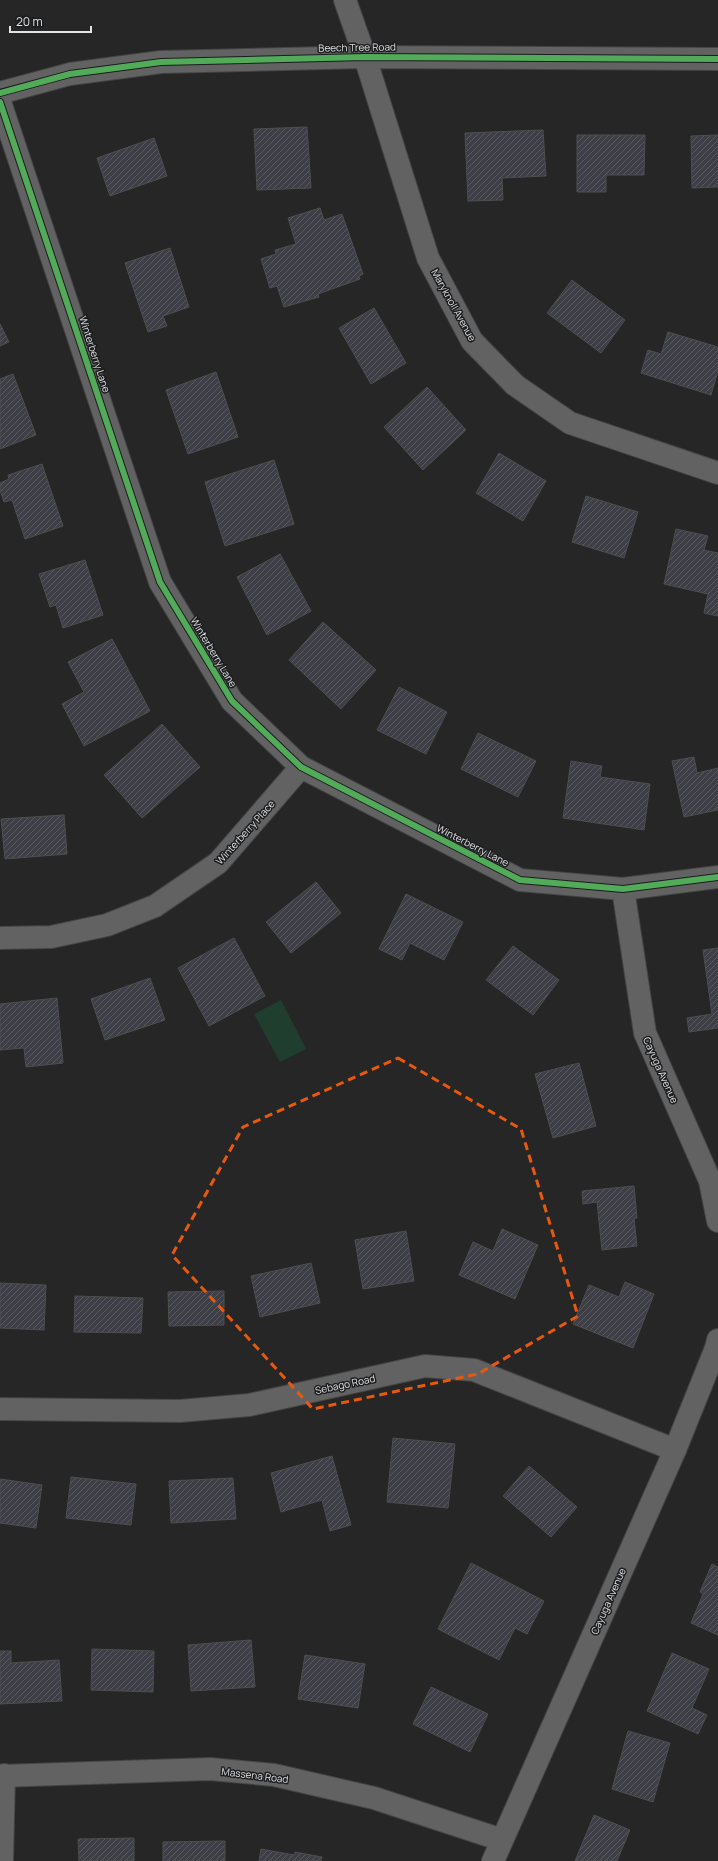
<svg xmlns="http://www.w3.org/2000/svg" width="718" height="1861" viewBox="0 0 718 1861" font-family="Manrope,sans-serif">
	<defs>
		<pattern id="building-hatch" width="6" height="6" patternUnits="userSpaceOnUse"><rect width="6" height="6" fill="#3d3e46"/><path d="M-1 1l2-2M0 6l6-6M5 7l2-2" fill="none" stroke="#595a61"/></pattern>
	</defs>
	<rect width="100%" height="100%" fill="#262627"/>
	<polygon fill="#1f3e2d" points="281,1000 306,1049 280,1062 254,1014"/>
	<g fill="url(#building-hatch)" stroke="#4e4e4f">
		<polygon points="307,127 311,188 257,190 254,129"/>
		<polygon points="543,130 546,176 502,178 503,200 468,201 465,133"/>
		<polygon points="577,135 645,135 644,175 606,175 606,192 577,192"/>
		<polygon points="718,135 718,187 692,188 691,136"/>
		<polygon points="154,138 167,176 110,196 97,158"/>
		<polygon points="320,208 324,220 342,214 363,274 359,276 360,279 318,294 319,297 284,307 277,286 270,288 261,259 276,254 275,250 296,244 288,218"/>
		<polygon points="170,248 189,307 163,316 167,326 148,332 125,263"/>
		<polygon points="572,280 625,320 601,353 547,313"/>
		<polygon points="374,308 406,363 371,384 339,328"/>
		<polygon points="0,324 9,342 0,346"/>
		<polygon points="668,332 718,347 718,371 711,395 641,373 648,350 661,354"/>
		<polygon points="216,372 238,437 188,454 166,390"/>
		<polygon points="13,374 36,435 0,449 0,379"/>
		<polygon points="427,387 466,430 423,470 384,427"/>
		<polygon points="499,453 546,481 523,521 476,493"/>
		<polygon points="274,460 294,524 225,546 205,482"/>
		<polygon points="42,464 63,526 25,539 12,500 4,502 0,490 0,483 9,479 8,475"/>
		<polygon points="586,496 638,512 624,558 572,542"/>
		<polygon points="676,529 708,536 704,550 718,553 718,616 704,613 708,594 664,584"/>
		<polygon points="280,554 311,611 267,635 237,577"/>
		<polygon points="85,560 103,615 63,628 56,605 50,607 39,574"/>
		<polygon points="323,622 376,670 341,709 289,660"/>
		<polygon points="112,639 150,711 84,746 62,704 84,692 68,662"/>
		<polygon points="399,687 447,712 426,754 377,730"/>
		<polygon points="162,724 200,767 142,818 104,775"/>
		<polygon points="478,733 536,761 518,797 461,769"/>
		<polygon points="694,757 697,773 718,768 718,810 684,817 672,761"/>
		<polygon points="571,761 602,766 600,777 650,784 644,830 563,818"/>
		<polygon points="64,815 67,854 5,859 1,819"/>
		<polygon points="316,882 341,913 291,953 266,922"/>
		<polygon points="406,894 463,922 444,960 410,943 402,960 379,949"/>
		<polygon points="234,938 265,996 209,1026 178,968"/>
		<polygon points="513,946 559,980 533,1015 486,980"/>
		<polygon points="718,948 718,1028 689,1032 687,1018 712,1014 703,950"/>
		<polygon points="150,978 165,1020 105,1040 91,999"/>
		<polygon points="57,998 63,1063 26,1067 24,1048 0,1050 0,1004"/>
		<polygon points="579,1063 596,1126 553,1138 535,1074"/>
		<polygon points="634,1186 637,1218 634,1218 637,1246 602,1250 597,1202 583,1204 582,1191"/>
		<polygon points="502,1229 538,1245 515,1299 459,1275 473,1242 493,1251"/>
		<polygon points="406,1231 414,1281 363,1289 355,1240"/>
		<polygon points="311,1263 320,1303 260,1317 251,1276"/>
		<polygon points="625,1282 654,1294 633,1348 573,1324 589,1285 619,1297"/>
		<polygon points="0,1283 46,1285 44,1330 0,1328"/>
		<polygon points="224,1291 224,1325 169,1326 168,1292"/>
		<polygon points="75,1296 143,1298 141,1333 74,1332"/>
		<polygon points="393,1438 455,1444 448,1508 387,1502"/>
		<polygon points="332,1456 351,1525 330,1531 322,1500 281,1512 271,1473"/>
		<polygon points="529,1466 577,1507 551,1537 503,1496"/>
		<polygon points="71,1477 136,1484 131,1525 66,1518"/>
		<polygon points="233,1478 236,1519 171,1523 169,1481"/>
		<polygon points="0,1479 42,1485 36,1528 0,1523"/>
		<polygon points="471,1563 544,1601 527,1634 515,1628 499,1660 438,1629"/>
		<polygon points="712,1564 718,1567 718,1635 691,1623 703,1594 700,1592"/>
		<polygon points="251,1640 255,1687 191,1691 188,1645"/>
		<polygon points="92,1649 154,1651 153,1692 91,1690"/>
		<polygon points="0,1651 11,1651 11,1663 59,1660 62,1701 0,1704"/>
		<polygon points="672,1653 709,1669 692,1708 707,1715 698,1734 647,1711"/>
		<polygon points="305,1655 365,1664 358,1708 298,1699"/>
		<polygon points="431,1687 488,1714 470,1752 413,1724"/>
		<polygon points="628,1731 670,1743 653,1802 612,1789"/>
		<polygon points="594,1815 630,1830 617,1861 575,1861"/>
		<polygon points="134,1838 134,1861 79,1861 78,1839"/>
		<polygon points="225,1841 225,1861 163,1861 163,1842"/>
		<polygon points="261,1849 294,1855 295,1852 322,1857 321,1861 259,1861"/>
	</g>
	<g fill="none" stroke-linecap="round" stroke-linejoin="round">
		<defs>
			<g id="minor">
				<polyline points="345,0 365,57 428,258 472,341 515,385 570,423 718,473"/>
				<polyline points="0,93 70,74 161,62 365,57 718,59"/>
				<polyline points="0,102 160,582 232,701 301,767 520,880 623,889 718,877"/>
				<polyline points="623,889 645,1033 710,1181 718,1221"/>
				<polyline points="0,938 51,937 107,925 155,906 218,863 301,767"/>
				<polyline points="0,1409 180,1411 249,1405 425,1366 474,1370 675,1450"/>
				<polyline points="0,1776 210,1769 274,1775 374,1798 502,1840"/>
				<polyline points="2,1861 4,1775"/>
				<polyline points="493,1861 675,1450 716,1348 718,1340"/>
			</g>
		</defs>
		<use href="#minor" stroke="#444445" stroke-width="24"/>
		<use href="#minor" stroke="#626262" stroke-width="22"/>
		<defs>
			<g id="cycleway">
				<polyline points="0,93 70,74 161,62 365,57 718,59"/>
				<polyline points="0,102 160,582 232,701 301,767 520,880 623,889 718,877"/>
			</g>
		</defs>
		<use href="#cycleway" stroke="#1b1c1e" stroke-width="8"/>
		<use href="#cycleway" stroke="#51ab58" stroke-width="6"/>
	</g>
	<path fill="none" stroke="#e8590c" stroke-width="3" stroke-dasharray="8 5" stroke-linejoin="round" d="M398 1058 521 1129 578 1316 478 1374 313 1409 172 1255 243 1127Z"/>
	<g text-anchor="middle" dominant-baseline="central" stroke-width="3" stroke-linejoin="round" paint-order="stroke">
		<g font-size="10" fill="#e2e3e5" stroke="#1b1c1e">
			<text transform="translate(357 47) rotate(-1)">Beech Tree Road</text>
			<text transform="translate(454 305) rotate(61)">Maryknoll Avenue</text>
			<text transform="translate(95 354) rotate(72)">Winterberry Lane</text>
			<text transform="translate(214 652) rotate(59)">Winterberry Lane</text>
			<text transform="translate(245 832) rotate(-48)">Winterberry Place</text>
			<text transform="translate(473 845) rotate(27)">Winterberry Lane</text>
			<text transform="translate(661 1070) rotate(66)">Cayuga Avenue</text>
			<text transform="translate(345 1384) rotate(-12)">Sebago Road</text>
			<text transform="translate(608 1601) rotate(-66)">Cayuga Avenue</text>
			<text transform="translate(255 1775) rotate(7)">Massena Road</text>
		</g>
	</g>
	<path d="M10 26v6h81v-6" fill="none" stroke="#e2e3e5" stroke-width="2"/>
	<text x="16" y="26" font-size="12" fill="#e2e3e5" stroke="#1b1c1e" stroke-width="3" paint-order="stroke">20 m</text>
</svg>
